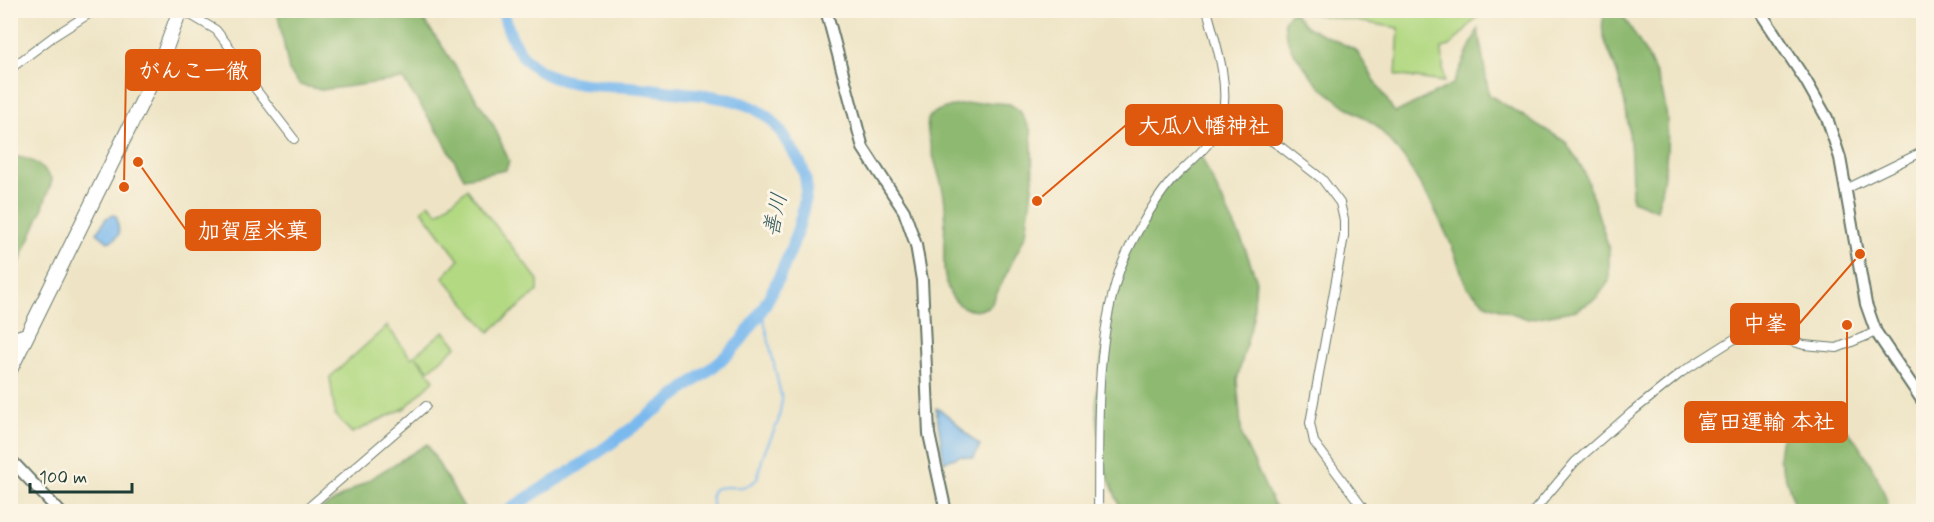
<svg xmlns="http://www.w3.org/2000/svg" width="1934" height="522" viewBox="0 0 1934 522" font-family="Mynerve,'Klee One',sans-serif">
	<rect width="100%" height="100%" fill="#fcf5e5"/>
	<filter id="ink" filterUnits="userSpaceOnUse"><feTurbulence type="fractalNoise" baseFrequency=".0167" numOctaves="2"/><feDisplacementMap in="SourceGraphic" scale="12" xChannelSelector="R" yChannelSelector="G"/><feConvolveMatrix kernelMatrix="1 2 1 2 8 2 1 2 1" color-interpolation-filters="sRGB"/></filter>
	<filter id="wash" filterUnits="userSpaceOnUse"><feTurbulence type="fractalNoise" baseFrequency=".008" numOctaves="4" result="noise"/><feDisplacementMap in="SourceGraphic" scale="24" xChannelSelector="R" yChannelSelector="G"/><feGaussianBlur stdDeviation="1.35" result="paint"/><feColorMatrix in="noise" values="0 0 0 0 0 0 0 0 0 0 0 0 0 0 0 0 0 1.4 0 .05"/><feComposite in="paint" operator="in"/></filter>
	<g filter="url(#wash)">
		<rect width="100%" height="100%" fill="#eee4c5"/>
		<g fill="#b3d983" stroke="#698b5c" stroke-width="1.5">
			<polygon points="1294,11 1474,10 1477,17 1450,46 1442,48 1444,82 1396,75 1399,28"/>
			<polygon points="467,189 538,280 538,291 489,332 443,277 459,260 422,210 429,203 438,213"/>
			<polygon points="387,326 411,358 444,331 457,346 429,370 416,356 434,380 405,408 352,433 335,415 330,377"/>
		</g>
		<g fill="#8eb971" stroke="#567b52" stroke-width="1.5">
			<path d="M1609 10 1619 11 1622 14C1637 38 1654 63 1662 91 1673 130 1666 171 1657 210L1632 200C1632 155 1630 110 1615 67 1610 51 1593 25 1609 10Z"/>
			<polygon points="281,11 417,11 440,43 494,126 509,161 506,170 464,178 441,136 403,79 322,90 300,85 289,71 278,15"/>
			<polygon points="1292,11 1307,27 1356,50 1395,113 1453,84 1478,29 1489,95 1566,142 1584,171 1609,248 1609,281 1597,298 1577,310 1528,319 1486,304 1467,287 1451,244 1431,202 1404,158 1376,125 1345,106 1318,85 1292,50 1286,36 1284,21"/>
			<path d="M984 102 1010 104 1020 111 1031 131 1032 146 1033 179 1026 234 991 305C982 310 975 313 965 308 930 292 950 227 944 196 942 179 920 126 930 116 941 105 969 104 984 102Z"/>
			<polygon points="1200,154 1243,243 1256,278 1253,318 1237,380 1242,437 1273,503 1280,511 1122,512 1103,464 1096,406 1107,312 1130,240 1163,189"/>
			<path d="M11 156C30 158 41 163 52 180L42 210 11 282Z"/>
			<path d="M1811 417C1819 419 1832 419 1838 423 1858 435 1886 489 1889 511H1797L1779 458 1781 442 1787 424 1799 418Z"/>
			<polygon points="427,444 466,511 318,511"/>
		</g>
		<g fill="#7ab9ee" stroke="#4c7b91" stroke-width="1.5">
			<polygon points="114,215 117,217 119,234 115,239 108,242 97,233 106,218"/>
			<path d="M936 408C954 416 964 434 980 445L974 458 960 456 944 462Z"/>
		</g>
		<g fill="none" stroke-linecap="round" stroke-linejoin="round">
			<path stroke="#7ab9ee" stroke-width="2" d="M713 512 711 494 714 489C731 483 740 494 757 479L764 453 778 422 782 400 762 311"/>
			<path stroke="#7ab9ee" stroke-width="12" d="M503 10C518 83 565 84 628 87 650 89 673 92 695 94 722 97 751 101 771 120 778 126 783 135 787 142 797 157 808 172 806 192 800 239 771 303 741 340 724 361 700 376 679 393 645 418 612 444 576 468 554 482 529 495 507 512"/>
		</g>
	</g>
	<g filter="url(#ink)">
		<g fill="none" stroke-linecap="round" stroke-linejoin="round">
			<defs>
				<g id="street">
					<polyline points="182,10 216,30 231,49 254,87 294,139"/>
					<polyline points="10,69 54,36 95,10"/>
					<polyline points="1223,109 1281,147 1322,179 1340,203 1344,220 1344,236 1310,423 1314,442 1366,512"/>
					<polyline points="1846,189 1924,151"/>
					<polyline points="10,337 29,331"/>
					<polyline points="303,512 426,406"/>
					<path d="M1098 512C1099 432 1094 349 1119 272 1128 246 1153 202 1171 181 1188 163 1216 143 1222 118 1230 84 1216 43 1207 10"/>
					<polyline points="1533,512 1575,462 1632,412 1682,372 1739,336 1765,333 1804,345 1837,348 1876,332"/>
				</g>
				<g id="secondary">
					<polyline points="826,10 863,148 904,211 916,245 922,280 929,434 946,512"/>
					<polyline points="1759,10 1806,81 1827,118 1840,158 1866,304 1876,332 1924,403"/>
					<polyline points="10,459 60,512"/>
				</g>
				<polyline id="highway" points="10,370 159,67 180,10"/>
			</defs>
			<use href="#street" stroke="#677767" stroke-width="10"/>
			<use href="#secondary" stroke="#677767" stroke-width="14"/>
			<use href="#highway" stroke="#677767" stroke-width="16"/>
			<use href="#street" stroke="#fff" stroke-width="8"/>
			<use href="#secondary" stroke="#fff" stroke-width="10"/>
			<use href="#highway" stroke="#fff" stroke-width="14"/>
		</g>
	</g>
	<g text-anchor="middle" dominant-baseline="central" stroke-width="6" stroke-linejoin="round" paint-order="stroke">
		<g font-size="22" font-style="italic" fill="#365c62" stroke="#fcf5e5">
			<text transform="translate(776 215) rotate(-77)">善川</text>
		</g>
	</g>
	<path fill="none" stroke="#de580e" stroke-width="2" d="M124 187L126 70M1037 201L1126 125M138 162L186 230M1860 254L1799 324M1847 325L1847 422"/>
	<g fill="#de580e" stroke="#fcf5e5" stroke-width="2">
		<circle cx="124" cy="187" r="6"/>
		<circle cx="1037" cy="201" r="6"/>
		<circle cx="138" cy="162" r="6"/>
		<circle cx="1860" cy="254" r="6"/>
		<circle cx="1847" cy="325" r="6"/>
	</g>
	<g fill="#de580e" stroke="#de580e" stroke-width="2">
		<rect x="126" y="50" width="134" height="40" rx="6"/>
		<rect x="1126" y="105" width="156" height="40" rx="6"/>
		<rect x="186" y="210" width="134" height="40" rx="6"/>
		<rect x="1731" y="304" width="68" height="40" rx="6"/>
		<rect x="1685" y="402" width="162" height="40" rx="6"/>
	</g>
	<g font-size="22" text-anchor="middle" font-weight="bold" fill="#fff">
		<text x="193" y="78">がんこ一徹</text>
		<text x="1204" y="133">大瓜八幡神社</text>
		<text x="253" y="238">加賀屋米菓</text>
		<text x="1765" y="331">中峯</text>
		<text x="1766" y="429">富田運輸 本社</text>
	</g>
	<rect width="1934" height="522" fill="none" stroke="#fcf5e5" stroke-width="36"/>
	<path d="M30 483v9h102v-9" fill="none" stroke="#1f3d34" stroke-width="3"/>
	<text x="39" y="483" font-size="18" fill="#1f3d34" stroke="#fcf5e5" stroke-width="4.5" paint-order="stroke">100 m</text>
</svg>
